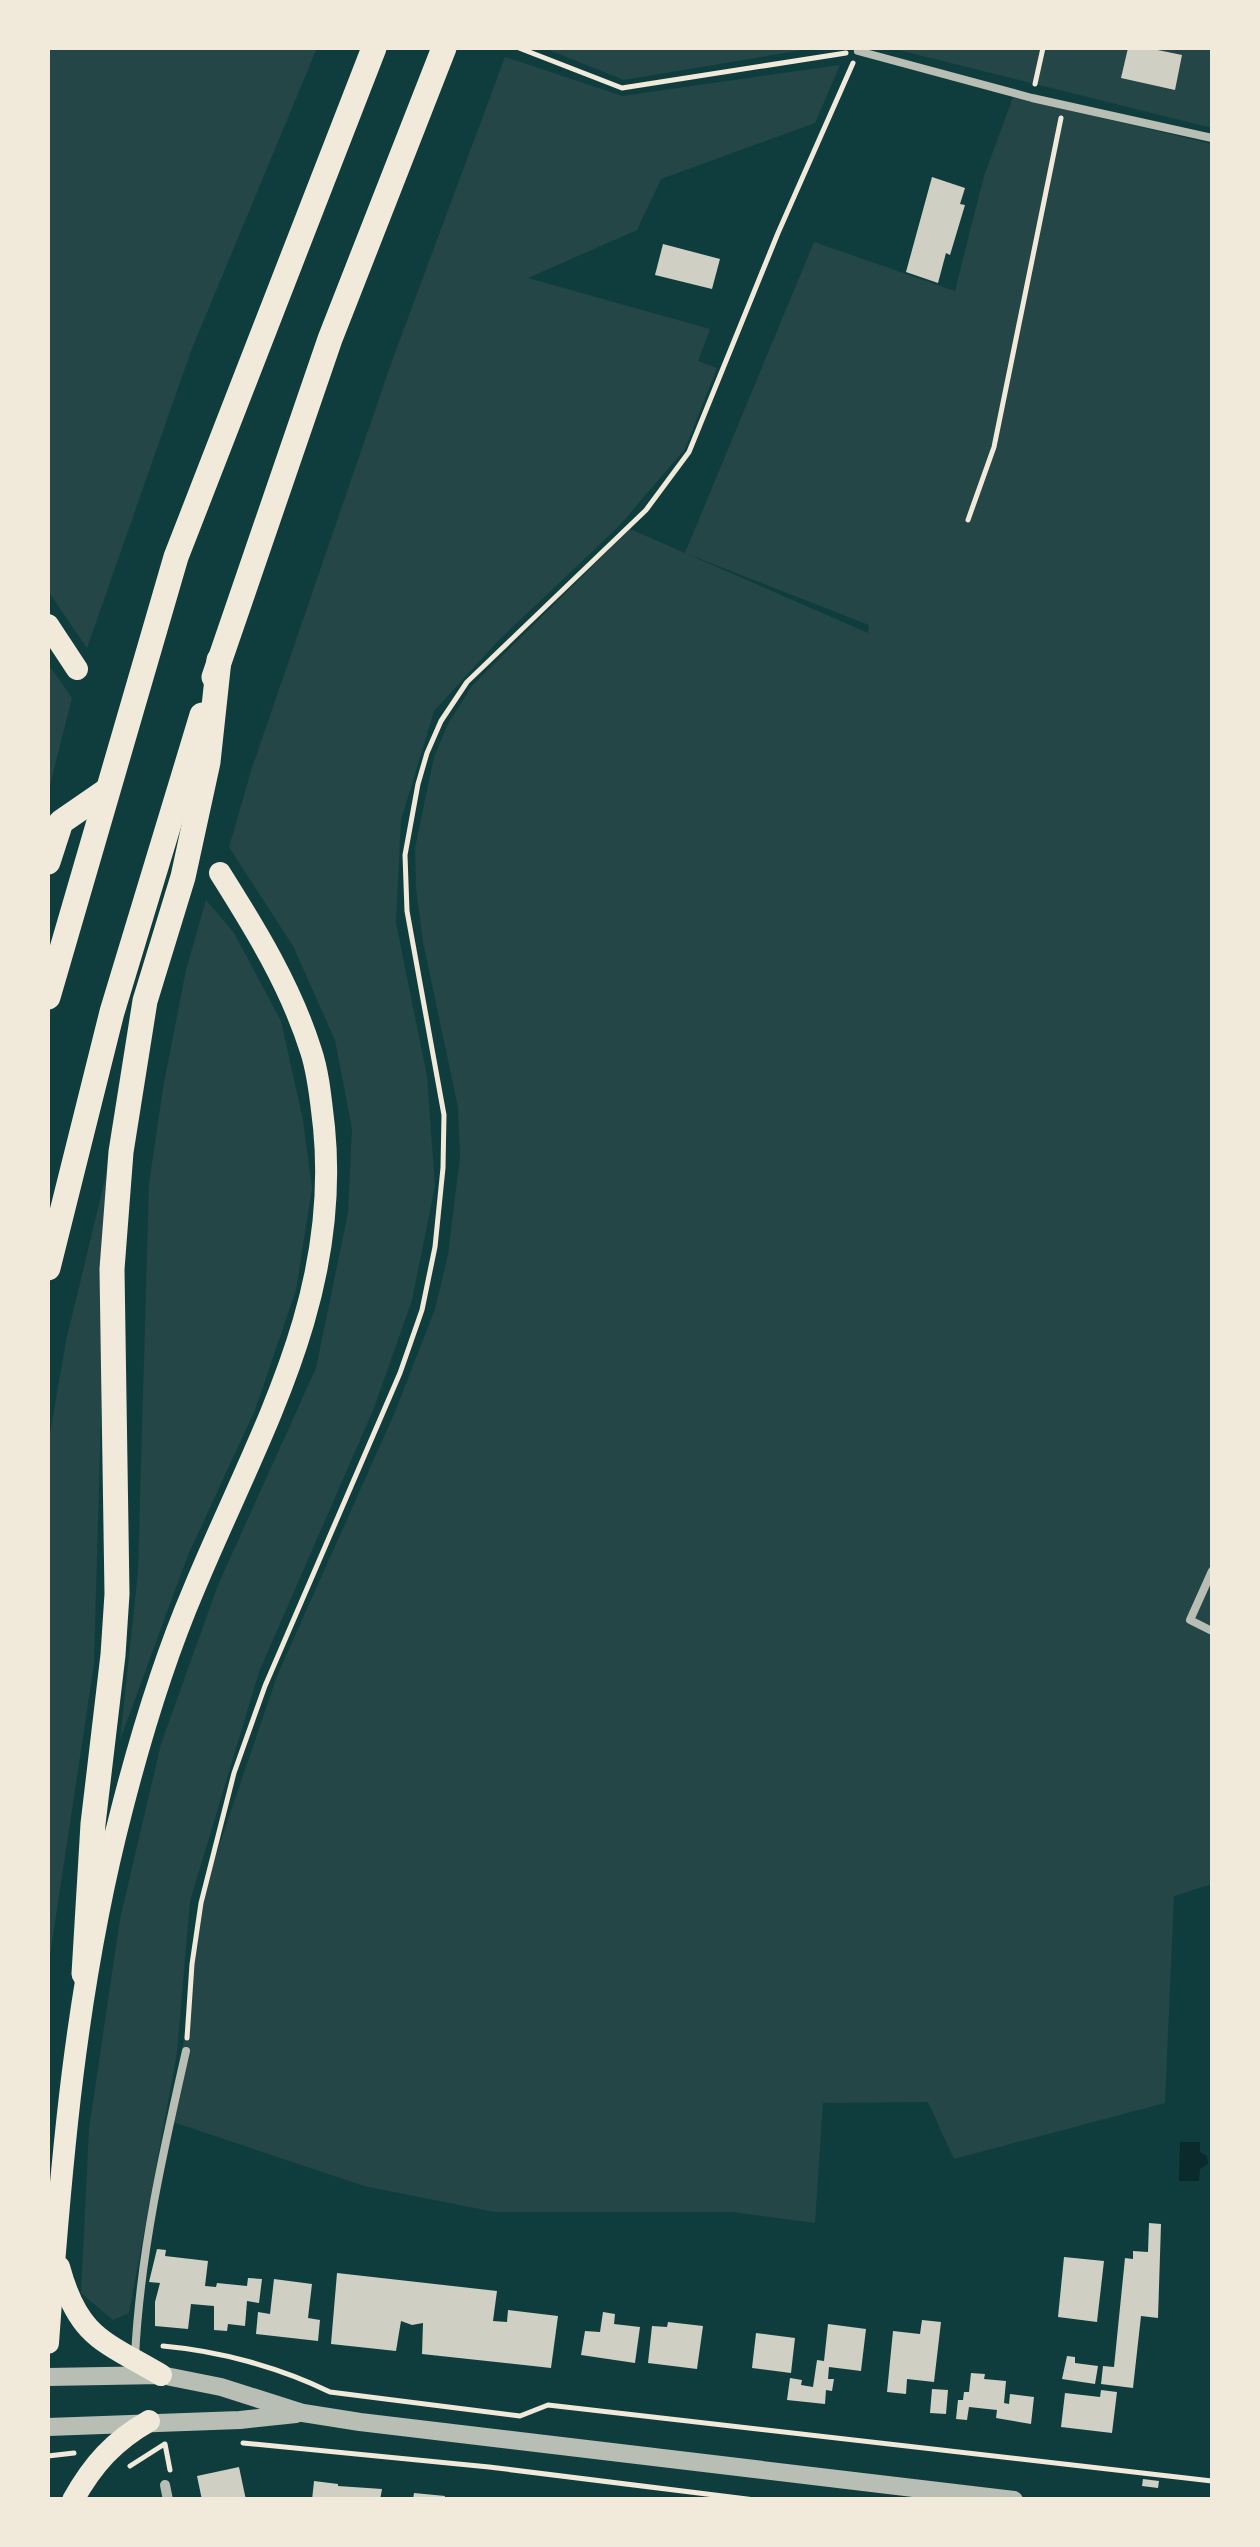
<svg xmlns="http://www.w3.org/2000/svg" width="1260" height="2547" viewBox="0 0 1260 2547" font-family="Rubik,sans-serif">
	<rect width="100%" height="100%" fill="#0f3d3e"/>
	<g fill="#244646">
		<polygon points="48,48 317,48 191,351 87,648 48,591"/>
		<polygon points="544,48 814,48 624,80"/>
		<polygon points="890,48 1212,48 1212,128"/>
		<polygon points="505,57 622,96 840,65 815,123 661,179 637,230 528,278 710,329 698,361 717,368 685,449 619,526 498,641 434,711 401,820 396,923 427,1076 435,1186 412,1300 374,1408 259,1672 190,1901 177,2053 129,2313 113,2320 81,2293 89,2129 120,1919 161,1744 218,1585 316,1368 348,1213 352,1129 335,1040 293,946 229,847 252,768 392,361"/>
		<polygon points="1013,97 1212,144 1212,1884 1174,1896 1165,2103 954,2159 928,2102 823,2103 815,2223 733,2212 495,2212 364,2186 173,2122 203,1893 277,1676 395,1412 435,1309 448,1255 460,1157 458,1107 423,942 416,888 415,848 434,757 448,724 472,686 630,529 868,633 869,625 685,553 814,242 955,291 984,176"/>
		<polygon points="48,664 72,698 48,793"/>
		<polygon points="206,900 234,933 281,1021 303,1120 312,1188 296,1290 255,1410 188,1555 120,1740 138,1572 149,1184 163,1088 186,970"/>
		<polygon points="108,1167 94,1664 48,1969 48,1445 66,1341"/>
	</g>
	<polygon fill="#0a2a2b" points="1180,2142 1200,2142 1200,2152 1207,2156 1208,2164 1200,2169 1199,2181 1179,2181"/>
	<g fill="#cfcfc3">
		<polygon points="1128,48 1148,48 1182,55 1175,90 1121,78"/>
		<polygon points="932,177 965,188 960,204 965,205 950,255 946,253 938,283 906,272"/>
		<polygon points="663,244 720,259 712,289 655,275"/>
		<polygon points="1149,2223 1161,2224 1158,2318 1141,2316 1133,2388 1101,2384 1103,2366 1114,2367 1125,2258 1133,2259 1133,2251 1148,2252"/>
		<polygon points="157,2249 166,2250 165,2256 208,2261 205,2286 216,2287 217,2283 247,2286 248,2278 262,2279 259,2303 247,2301 245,2326 228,2324 227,2331 214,2330 214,2306 191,2304 188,2329 155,2326 155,2302 160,2283 149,2282"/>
		<polygon points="1064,2257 1104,2261 1097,2322 1058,2317"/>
		<polygon points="337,2273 497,2291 493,2321 507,2322 508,2310 558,2316 551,2368 422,2354 423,2323 412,2325 401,2321 396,2351 331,2344"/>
		<polygon points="274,2279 312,2284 308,2318 320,2320 318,2341 256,2334 258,2312 270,2314"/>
		<polygon points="603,2312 615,2314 614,2324 640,2327 635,2363 581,2355 585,2331 600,2332"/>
		<polygon points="922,2320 941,2322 934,2382 907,2379 906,2394 887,2392 893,2331 920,2334"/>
		<polygon points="668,2322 703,2326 697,2369 648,2363 652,2326 667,2327"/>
		<polygon points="828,2324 866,2329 861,2371 829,2367 828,2379 834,2379 832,2391 826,2390 825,2404 787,2400 790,2378 802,2380 801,2385 813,2387 817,2360 824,2361"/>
		<polygon points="756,2333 795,2338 791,2373 752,2368"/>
		<polygon points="1067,2356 1075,2357 1075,2363 1098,2366 1095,2384 1062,2379"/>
		<polygon points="971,2373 985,2374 984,2379 1006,2381 1004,2403 1009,2404 1010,2394 1034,2397 1031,2424 996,2418 997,2410 969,2407 967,2420 956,2419 958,2400 963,2400 964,2392 969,2392"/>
		<polygon points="932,2389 948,2390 946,2414 930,2413"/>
		<polygon points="1101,2390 1117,2392 1112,2433 1061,2427 1065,2393 1100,2397"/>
		<polygon points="239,2467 246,2500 202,2500 197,2476"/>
		<polygon points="1143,2479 1159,2481 1158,2488 1142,2486"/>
		<polygon points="314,2481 338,2484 338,2486 382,2489 380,2500 312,2500"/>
		<polygon points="414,2493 445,2496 444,2500 413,2500"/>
	</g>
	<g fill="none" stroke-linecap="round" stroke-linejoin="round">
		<g stroke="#f1e9da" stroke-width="5">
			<polyline points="519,48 622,88 846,53"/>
			<polyline points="1035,84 1043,48"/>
			<polyline points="968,520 994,447 1061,118"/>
			<polyline points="187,2038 192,1964 201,1903 234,1773 265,1686 400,1373 422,1310 435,1247 443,1168 444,1115 407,911 405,855 418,784 427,753 441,721 467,682 646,510 689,452 778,233 853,63"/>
			<path d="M163 2346C219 2351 279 2367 330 2392L520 2416 548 2405 1212 2481"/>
			<polyline points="243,2443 489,2467 755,2500"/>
			<polyline points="165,2444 170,2470"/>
			<polyline points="48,2456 74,2453"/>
			<polyline points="130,2466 163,2445"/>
		</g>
		<g stroke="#b8beb3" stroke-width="8">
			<polyline points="858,51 1032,98 1212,138"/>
			<polyline points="1212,1571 1190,1620 1212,1631"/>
			<path d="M135 2357C140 2253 163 2152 186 2051"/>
		</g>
		<polyline stroke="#b8beb3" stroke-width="10" points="165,2485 168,2500"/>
		<g stroke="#b8beb3" stroke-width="18">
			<polyline points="48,2377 161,2375 221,2387 303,2413 360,2422 1014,2500"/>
			<polyline points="48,2427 240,2420 296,2414"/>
		</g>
		<g stroke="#f1e9da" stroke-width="22">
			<polyline points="48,625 77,669"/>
			<path d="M59 2267C78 2337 103 2341 161 2375"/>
			<path d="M48 2343C61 2162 76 1985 122 1809 141 1735 164 1659 194 1589 258 1435 341 1300 324 1127 321 1103 319 1075 311 1051 291 987 256 930 220 873"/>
			<path d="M73 2500C93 2464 114 2441 149 2421"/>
		</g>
		<g stroke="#f1e9da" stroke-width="25">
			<polyline points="214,677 330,339 444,48"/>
			<polyline points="48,862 61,822 106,791"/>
			<polyline points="48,997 176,557 374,48"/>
			<polyline points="48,1268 112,1012 202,715"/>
			<polyline points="84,1974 93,1824 113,1655 117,1594 112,1269 121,1152 145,1001 183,877 208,762 219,660"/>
		</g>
	</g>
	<rect width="1260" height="2547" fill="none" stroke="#f1e9da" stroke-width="100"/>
</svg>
